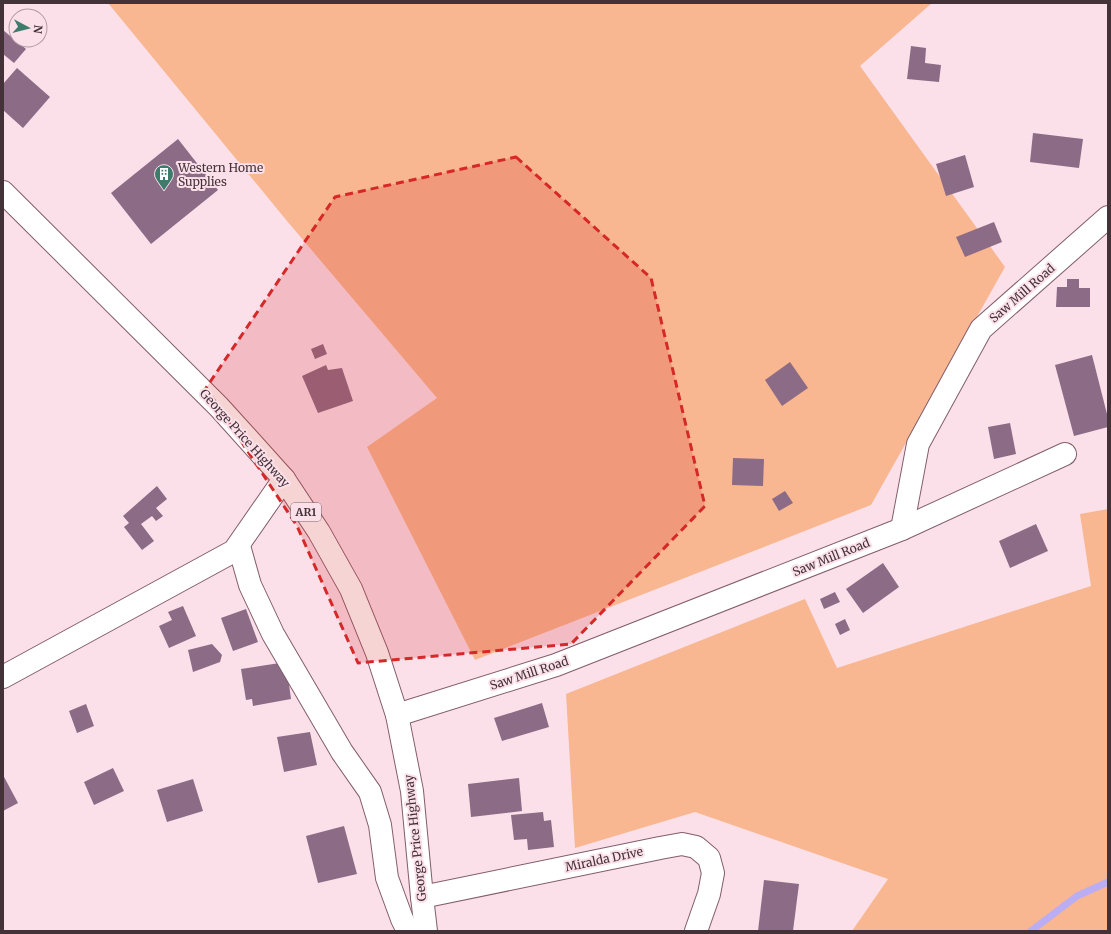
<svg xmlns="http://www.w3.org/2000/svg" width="1111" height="934" viewBox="0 0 1111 934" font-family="Merriweather,serif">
	<rect width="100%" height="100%" fill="#fbe0ea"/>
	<g fill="#f8b790">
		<polygon points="108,3 932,3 860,66 1005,267 871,505 475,660 367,447 437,398 287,221"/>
		<polygon points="1108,509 1108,931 852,931 888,879 695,812 575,848 566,694 805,599 837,668 1091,586 1080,514"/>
	</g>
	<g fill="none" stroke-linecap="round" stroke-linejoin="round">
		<polyline stroke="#baadf3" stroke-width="7" points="1031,931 1077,896 1108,882"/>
	</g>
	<g fill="#8b6b85">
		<polygon points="3,30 26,49 14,63 3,54"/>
		<polygon points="911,46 926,48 925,63 941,65 939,82 907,79"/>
		<polygon points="17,68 50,97 23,128 3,110 3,84"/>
		<polygon points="1033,133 1083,139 1079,168 1030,162"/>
		<polygon points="178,139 218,190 151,244 111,193"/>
		<polygon points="965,155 974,187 946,196 936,164"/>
		<polygon points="994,222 1002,242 965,257 956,237"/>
		<polygon points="1067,279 1079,279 1079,288 1090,288 1090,307 1056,307 1057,287 1067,287"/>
		<polygon points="323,344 327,354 315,359 311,349"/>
		<polygon points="1092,355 1108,418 1108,427 1074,436 1055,365"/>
		<polygon points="790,362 808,388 782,406 765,380"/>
		<polygon points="326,365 328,370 342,368 353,401 318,413 302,376"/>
		<polygon points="1010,423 1016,454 994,459 988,427"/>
		<polygon points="733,458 764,459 763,486 732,485"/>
		<polygon points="157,486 167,499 156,508 163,516 156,521 152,516 141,524 154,541 142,550 124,527 129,523 123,516"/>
		<polygon points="785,491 793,503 779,511 772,499"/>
		<polygon points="1036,524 1048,551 1010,568 999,541"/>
		<polygon points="883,563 899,587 863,613 846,589"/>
		<polygon points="835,592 840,602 824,609 820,599"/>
		<polygon points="183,606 196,636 169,648 159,626 172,620 168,612"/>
		<polygon points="246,609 258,642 233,651 221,618"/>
		<polygon points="845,619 850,630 840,635 835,624"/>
		<polygon points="212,644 222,655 220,662 193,672 188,650"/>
		<polygon points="286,662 291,699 253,706 252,699 246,700 241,669"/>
		<polygon points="542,703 549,727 502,741 494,718"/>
		<polygon points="86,704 94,726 77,733 69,711"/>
		<polygon points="310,732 317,765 284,772 277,737"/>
		<polygon points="113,768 124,791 94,805 84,782"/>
		<polygon points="3,775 18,803 3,811"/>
		<polygon points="519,778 522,811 471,817 468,784"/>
		<polygon points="193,779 203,811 167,822 157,790"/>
		<polygon points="543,812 544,821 551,820 554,847 528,850 527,839 514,840 511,815"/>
		<polygon points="344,826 357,874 318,883 306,836"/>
		<polygon points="764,880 799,884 793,931 758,931"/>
	</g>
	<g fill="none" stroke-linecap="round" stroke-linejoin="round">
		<defs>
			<g id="minor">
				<polyline points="902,529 1065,454"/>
				<polyline points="239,546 250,585 273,634 342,752 370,792 380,825 387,878 402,919 408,931"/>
				<polyline points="3,677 234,551 284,479"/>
				<polyline points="397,715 556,665 902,529 918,444 981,329 1108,217"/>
				<polyline points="422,897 660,848 682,844 696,847 709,858 713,873 709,894 696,931"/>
			</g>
			<polyline id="trunk" points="3,192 219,407 284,479 319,532 351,589 377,653 397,715 412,791 422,897 426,931"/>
		</defs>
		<use href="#minor" stroke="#835d6c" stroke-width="24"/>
		<use href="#trunk" stroke="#835d6c" stroke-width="24"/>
		<use href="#minor" stroke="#fff" stroke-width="22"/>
		<use href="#trunk" stroke="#fff" stroke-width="22"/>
	</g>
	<path fill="#d62828" fill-opacity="0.2" stroke="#d62828" stroke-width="3" stroke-dasharray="8 5" stroke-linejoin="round" d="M516 157 651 278 705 506 571 644 358 663 297 526 206 388 335 197Z"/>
	<defs>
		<symbol id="building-pin" viewBox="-11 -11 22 30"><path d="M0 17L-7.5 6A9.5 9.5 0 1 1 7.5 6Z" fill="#3d7c6a" stroke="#fbe0ea"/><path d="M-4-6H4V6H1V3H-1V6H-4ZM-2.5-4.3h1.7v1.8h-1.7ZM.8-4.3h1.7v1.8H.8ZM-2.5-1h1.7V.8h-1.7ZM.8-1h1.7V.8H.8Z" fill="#fff"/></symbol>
	</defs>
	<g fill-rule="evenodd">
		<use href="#building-pin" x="153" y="163" width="22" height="30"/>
	</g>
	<g text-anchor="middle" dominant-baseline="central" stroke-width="4" stroke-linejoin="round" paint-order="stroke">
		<rect fill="#fbe0ea" stroke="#7b666e" stroke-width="1" x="291" y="503" width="30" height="18" rx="3"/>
		<g font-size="11" font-weight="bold" fill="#443239">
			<text x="306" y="512">AR1</text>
		</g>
		<g font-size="12" fill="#443239" stroke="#fbe0ea" text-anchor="start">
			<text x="178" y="167">Western Home<tspan x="178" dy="14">Supplies</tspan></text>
		</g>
		<g font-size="12" fill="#443239" stroke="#fbe0ea">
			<text transform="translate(1022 293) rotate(-41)">Saw Mill Road</text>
			<text transform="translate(245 438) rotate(48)">George Price Highway</text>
			<text transform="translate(831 557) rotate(-22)">Saw Mill Road</text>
			<text transform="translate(529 673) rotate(-18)">Saw Mill Road</text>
			<text transform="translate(415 838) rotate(-96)">George Price Highway</text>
			<text transform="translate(604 859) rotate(-12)">Miralda Drive</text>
		</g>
	</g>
	<rect width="1111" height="934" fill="none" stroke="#443239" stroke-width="8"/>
	<g transform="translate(28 28) rotate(97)"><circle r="19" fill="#fbe0ea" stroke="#b29aa3"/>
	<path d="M0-3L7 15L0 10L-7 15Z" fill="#3d7c6a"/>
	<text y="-6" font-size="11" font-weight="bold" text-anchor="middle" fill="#443239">N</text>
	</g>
</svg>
